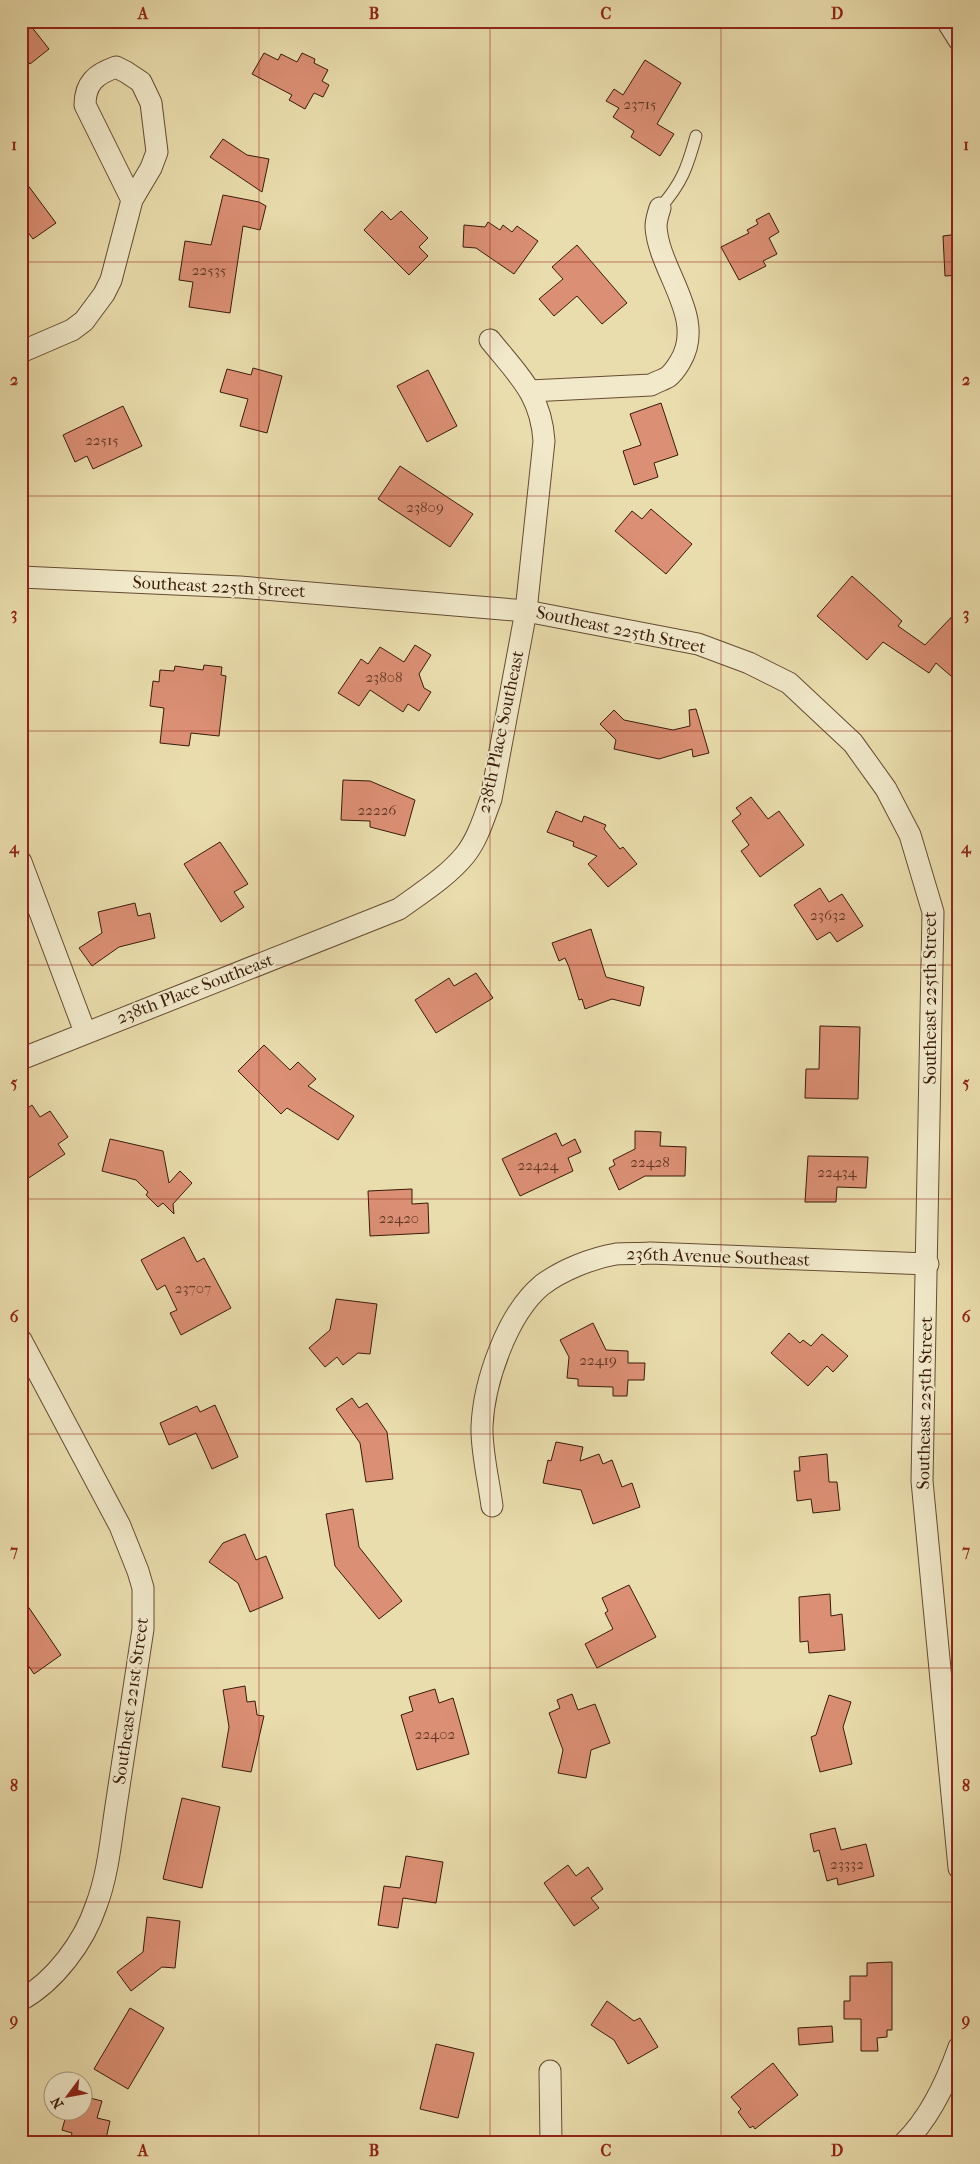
<svg xmlns="http://www.w3.org/2000/svg" width="980" height="2164" viewBox="0 0 980 2164" font-family="'IM FELL French Canon',serif">
	<rect width="100%" height="100%" fill="#eaddad"/>
	<filter id="stains"><feTurbulence type="fractalNoise" baseFrequency=".004" numOctaves="4"/><feColorMatrix values="0 0 0 0 .2 0 0 0 0 .09 0 0 0 0 .02 0 0 0 .5 -.17"/></filter>
	<radialGradient id="worn" r=".72"><stop offset=".6" stop-color="#630" stop-opacity="0"/><stop offset="1" stop-color="#630" stop-opacity=".3"/></radialGradient>
	<g fill="#db8f74" stroke="#391b0a">
		<polygon points="21,21 27,21 49,49 30,64 21,53"/>
		<polygon points="264,53 278,60 281,54 297,62 302,53 315,59 314,63 328,70 322,81 329,85 323,97 314,93 305,109 289,100 292,95 252,74"/>
		<polygon points="645,60 681,83 657,124 674,134 660,156 631,137 634,131 613,117 619,108 606,101 614,89 623,95"/>
		<polygon points="223,139 247,155 269,159 262,192 210,157"/>
		<polygon points="21,176 56,223 33,239 21,223"/>
		<polygon points="223,195 259,202 266,206 260,230 243,226 230,313 189,307 193,282 179,280 185,241 211,245"/>
		<polygon points="382,211 391,220 401,211 428,238 419,247 428,256 409,275 364,230"/>
		<polygon points="769,213 779,232 769,238 777,254 763,261 766,266 739,280 721,247 749,233 747,230 758,224 756,220"/>
		<polygon points="488,222 500,230 503,225 512,232 517,226 538,241 514,274 476,248 463,247 464,225 485,227"/>
		<polygon points="959,234 959,275 945,276 943,236"/>
		<polygon points="577,245 627,303 602,324 577,296 554,316 539,299 563,279 552,267"/>
		<polygon points="253,368 282,376 267,433 240,426 248,399 220,392 227,369 251,375"/>
		<polygon points="428,370 457,426 427,442 397,386"/>
		<polygon points="661,403 678,455 654,463 658,477 634,485 623,451 641,445 630,414"/>
		<polygon points="123,406 142,446 93,469 87,456 75,462 63,435"/>
		<polygon points="400,466 473,514 450,547 378,499"/>
		<polygon points="651,509 692,544 666,574 615,531 632,511 642,519"/>
		<polygon points="852,576 902,621 898,626 925,645 959,609 959,683 936,663 929,673 883,642 867,660 817,616"/>
		<polygon points="415,645 431,655 419,674 424,688 431,692 419,711 408,704 403,712 370,690 359,706 338,693 361,659 368,664 380,647 404,662"/>
		<polygon points="204,665 222,667 221,675 226,676 219,736 191,733 189,746 160,743 164,708 150,706 153,681 159,682 160,670 174,671 175,666 203,670"/>
		<polygon points="696,709 709,753 693,757 692,749 659,759 614,749 616,740 600,724 614,710 624,720 673,730 690,726 689,710"/>
		<polygon points="343,780 370,781 415,800 405,836 370,827 370,821 341,820"/>
		<polygon points="751,797 768,819 779,811 804,845 760,877 741,851 749,845 732,821 741,814 736,808"/>
		<polygon points="556,811 582,822 584,816 606,825 604,829 620,849 623,847 637,864 608,887 588,864 597,856 573,846 574,842 547,832"/>
		<polygon points="220,842 248,884 234,892 244,907 221,922 184,864"/>
		<polygon points="820,888 829,902 842,894 863,926 837,942 830,932 817,940 794,905"/>
		<polygon points="135,903 138,916 150,913 155,938 119,947 92,966 79,948 102,933 98,912"/>
		<polygon points="591,929 606,977 644,987 640,1006 612,999 585,1009 582,999 579,1000 569,967 565,958 559,961 552,943"/>
		<polygon points="476,973 493,998 436,1033 415,1000 449,978 454,986"/>
		<polygon points="820,1026 860,1027 858,1099 805,1098 806,1069 819,1069"/>
		<polygon points="264,1045 290,1070 298,1062 316,1079 308,1086 354,1116 338,1140 287,1108 281,1114 238,1071"/>
		<polygon points="32,1105 40,1117 50,1111 68,1137 58,1144 65,1154 21,1183 21,1113"/>
		<polygon points="635,1131 661,1132 660,1146 686,1147 685,1176 645,1176 619,1190 609,1168 615,1165 613,1160 635,1149"/>
		<polygon points="556,1133 562,1146 575,1139 581,1152 568,1158 573,1171 520,1196 502,1159"/>
		<polygon points="110,1139 163,1151 169,1183 180,1171 192,1183 173,1204 174,1214 163,1203 158,1207 146,1195 148,1192 136,1180 102,1171"/>
		<polygon points="808,1156 868,1157 866,1188 837,1187 836,1202 805,1202"/>
		<polygon points="412,1189 412,1204 428,1203 429,1233 370,1236 368,1191"/>
		<polygon points="184,1237 197,1262 204,1258 231,1308 181,1335 170,1313 177,1310 165,1285 157,1290 141,1260"/>
		<polygon points="336,1299 377,1304 370,1354 358,1353 343,1365 337,1357 325,1367 309,1348 330,1330"/>
		<polygon points="593,1323 606,1350 628,1351 628,1363 645,1363 644,1380 628,1380 627,1396 613,1396 613,1387 578,1386 578,1379 567,1378 569,1357 560,1340"/>
		<polygon points="789,1333 800,1343 803,1340 811,1346 822,1334 848,1356 833,1372 827,1366 808,1386 771,1353"/>
		<polygon points="352,1398 359,1408 367,1403 387,1432 393,1479 366,1482 360,1443 336,1409"/>
		<polygon points="215,1405 238,1457 212,1469 196,1433 169,1445 160,1423 197,1406 200,1412"/>
		<polygon points="556,1442 583,1447 580,1461 599,1454 603,1464 612,1460 622,1487 632,1483 640,1507 593,1524 581,1490 543,1483 548,1460 551,1461"/>
		<polygon points="827,1454 829,1482 837,1482 840,1510 813,1513 811,1499 797,1501 794,1471 800,1471 799,1457"/>
		<polygon points="353,1509 359,1547 402,1601 379,1619 335,1566 326,1514"/>
		<polygon points="245,1534 256,1560 266,1556 283,1598 250,1612 238,1583 209,1562 223,1543"/>
		<polygon points="629,1585 656,1637 597,1668 585,1644 613,1629 605,1613 608,1611 602,1598"/>
		<polygon points="830,1594 831,1616 842,1614 845,1650 809,1653 808,1641 800,1642 799,1597"/>
		<polygon points="21,1596 61,1655 34,1674 21,1655"/>
		<polygon points="245,1686 247,1702 255,1701 257,1715 264,1716 251,1772 222,1767 229,1727 223,1690"/>
		<polygon points="435,1689 439,1703 453,1698 469,1754 417,1770 401,1715 413,1711 409,1697"/>
		<polygon points="572,1694 578,1710 595,1704 610,1743 591,1750 586,1778 558,1773 563,1750 549,1713 560,1708 557,1700"/>
		<polygon points="829,1695 851,1702 843,1727 852,1764 820,1772 811,1737 816,1735"/>
		<polygon points="182,1798 220,1807 202,1888 163,1879"/>
		<polygon points="835,1828 841,1850 866,1844 874,1876 838,1885 837,1878 827,1881 819,1850 814,1852 810,1834"/>
		<polygon points="406,1856 443,1862 436,1903 403,1898 398,1928 378,1925 384,1886 400,1888"/>
		<polygon points="568,1865 576,1876 588,1867 603,1889 591,1898 599,1908 574,1926 544,1883"/>
		<polygon points="147,1917 180,1921 175,1968 162,1967 131,1991 117,1972 143,1952"/>
		<polygon points="892,1962 892,2030 887,2030 887,2037 877,2038 878,2051 861,2051 861,2019 844,2019 844,2001 850,2001 850,1976 867,1976 867,1963"/>
		<polygon points="607,2001 634,2021 640,2018 658,2047 628,2064 614,2040 591,2025"/>
		<polygon points="130,2008 164,2028 128,2089 94,2069"/>
		<polygon points="832,2026 833,2042 799,2045 798,2028"/>
		<polygon points="436,2044 474,2053 458,2118 420,2109"/>
		<polygon points="773,2063 798,2095 755,2129 753,2126 750,2128 738,2112 741,2109 731,2097"/>
		<polygon points="82,2096 102,2101 97,2118 110,2121 105,2143 78,2143 70,2141 72,2133 62,2130 67,2112 82,2112"/>
	</g>
	<g fill="none" stroke-linecap="round" stroke-linejoin="round">
		<defs>
			<path id="lane" d="M660 208C682 183 687 168 696 136"/>
			<g id="street">
				<polyline points="947,21 959,40"/>
				<path d="M21 352 72 330 84 321 104 294 111 280 132 200 151 168 157 152 151 103 141 82 126 72 116 67C96 74 85 83 85 105L132 200"/>
				<path d="M530 391 651 385C656 382 663 380 668 377 673 373 677 367 680 362 707 318 659 272 656 227 656 221 658 214 660 208"/>
				<polyline points="21,577 240,587 526,611 698,644 749,663 789,683 853,743 886,789 910,835 933,912 922,1481 959,1868"/>
				<polyline points="21,862 85,1032"/>
				<path d="M21 1059 399 909C421 893 447 877 465 855 478 839 484 817 491 799L526 611 544 441C541 394 518 375 490 340"/>
				<path d="M21 1340 120 1526 138 1571 143 1588V1629C134 1688 125 1747 116 1806 111 1839 108 1875 96 1906 84 1942 55 1981 21 2000"/>
				<path d="M492 1506C489 1482 481 1450 482 1426 484 1382 507 1314 542 1285 562 1270 592 1258 616 1254 627 1253 639 1254 650 1253L928 1264"/>
				<polyline points="550,2071 551,2143"/>
				<path d="M904 2143C930 2118 947 2081 959 2047"/>
			</g>
		</defs>
		<use href="#lane" stroke="#654c33" stroke-width="13"/>
		<use href="#street" stroke="#654c33" stroke-width="23"/>
		<use href="#lane" stroke="#f1e9ca" stroke-width="11"/>
		<use href="#street" stroke="#f1e9ca" stroke-width="21"/>
	</g>
	<path fill="none" stroke="#8f2418" stroke-width="1" stroke-opacity="0.55" d="M259 21V2143M490 21V2143M721 21V2143M21 262H959M21 496H959M21 731H959M21 965H959M21 1199H959M21 1434H959M21 1668H959M21 1902H959"/>
	<g text-anchor="middle" dominant-baseline="central" stroke-width="4" stroke-linejoin="round" paint-order="stroke">
		<g font-size="15" fill="#623824">
			<text x="640" y="104">23715</text>
			<text x="209" y="270">22535</text>
			<text x="102" y="440">22515</text>
			<text x="425" y="507">23809</text>
			<text x="384" y="677">23808</text>
			<text x="377" y="810">22226</text>
			<text x="828" y="915">23632</text>
			<text x="650" y="1162">22428</text>
			<text x="538" y="1165">22424</text>
			<text x="837" y="1172">22434</text>
			<text x="399" y="1218">22420</text>
			<text x="193" y="1288">23707</text>
			<text x="598" y="1360">22419</text>
			<text x="435" y="1734">22402</text>
			<text x="847" y="1864">23332</text>
		</g>
		<g font-size="18" fill="#391b0a" stroke="#f1e9ca">
			<text transform="translate(219 587) rotate(3)">Southeast 225th Street</text>
			<text transform="translate(621 630) rotate(12)">Southeast 225th Street</text>
			<text transform="translate(501 732) rotate(-78)">238th Place Southeast</text>
			<text transform="translate(195 989) rotate(-21)">238th Place Southeast</text>
			<text transform="translate(930 998) rotate(-90)">Southeast 225th Street</text>
			<text transform="translate(718 1257) rotate(2)">236th Avenue Southeast</text>
			<text transform="translate(925 1403) rotate(-89)">Southeast 225th Street</text>
			<text transform="translate(131 1701) rotate(-82)">Southeast 221st Street</text>
		</g>
	</g>
	<rect width="980" height="2164" fill="none" stroke="#eaddad" stroke-width="55"/>
	<g transform="translate(68 2096) rotate(238)"><circle r="24" fill="#f1e9ca" stroke="#a7977d"/>
	<path d="M0-4L9 19L0 12L-9 19Z" fill="#8f2418"/>
	<text y="-8" font-size="14" font-weight="bold" text-anchor="middle" fill="#391b0a">N</text>
	</g>
	<rect x="28" y="28" width="924" height="2108" fill="none" stroke="#8f2418" stroke-width="2"/>
	<g font-size="16" text-anchor="middle" font-weight="bold" fill="#8f2418">
		<text x="143" y="19">A</text>
		<text x="374" y="19">B</text>
		<text x="606" y="19">C</text>
		<text x="837" y="19">D</text>
		<text x="14" y="150">1</text>
		<text x="966" y="150">1</text>
		<text x="14" y="385">2</text>
		<text x="966" y="385">2</text>
		<text x="14" y="619">3</text>
		<text x="966" y="619">3</text>
		<text x="14" y="853">4</text>
		<text x="966" y="853">4</text>
		<text x="14" y="1088">5</text>
		<text x="966" y="1088">5</text>
		<text x="14" y="1322">6</text>
		<text x="966" y="1322">6</text>
		<text x="14" y="1556">7</text>
		<text x="966" y="1556">7</text>
		<text x="14" y="1791">8</text>
		<text x="966" y="1791">8</text>
		<text x="14" y="2025">9</text>
		<text x="966" y="2025">9</text>
		<text x="143" y="2156">A</text>
		<text x="374" y="2156">B</text>
		<text x="606" y="2156">C</text>
		<text x="837" y="2156">D</text>
	</g>
	<rect width="100%" height="100%" filter="url(#stains)"/>
	<rect width="100%" height="100%" fill="url(#worn)"/>
</svg>
